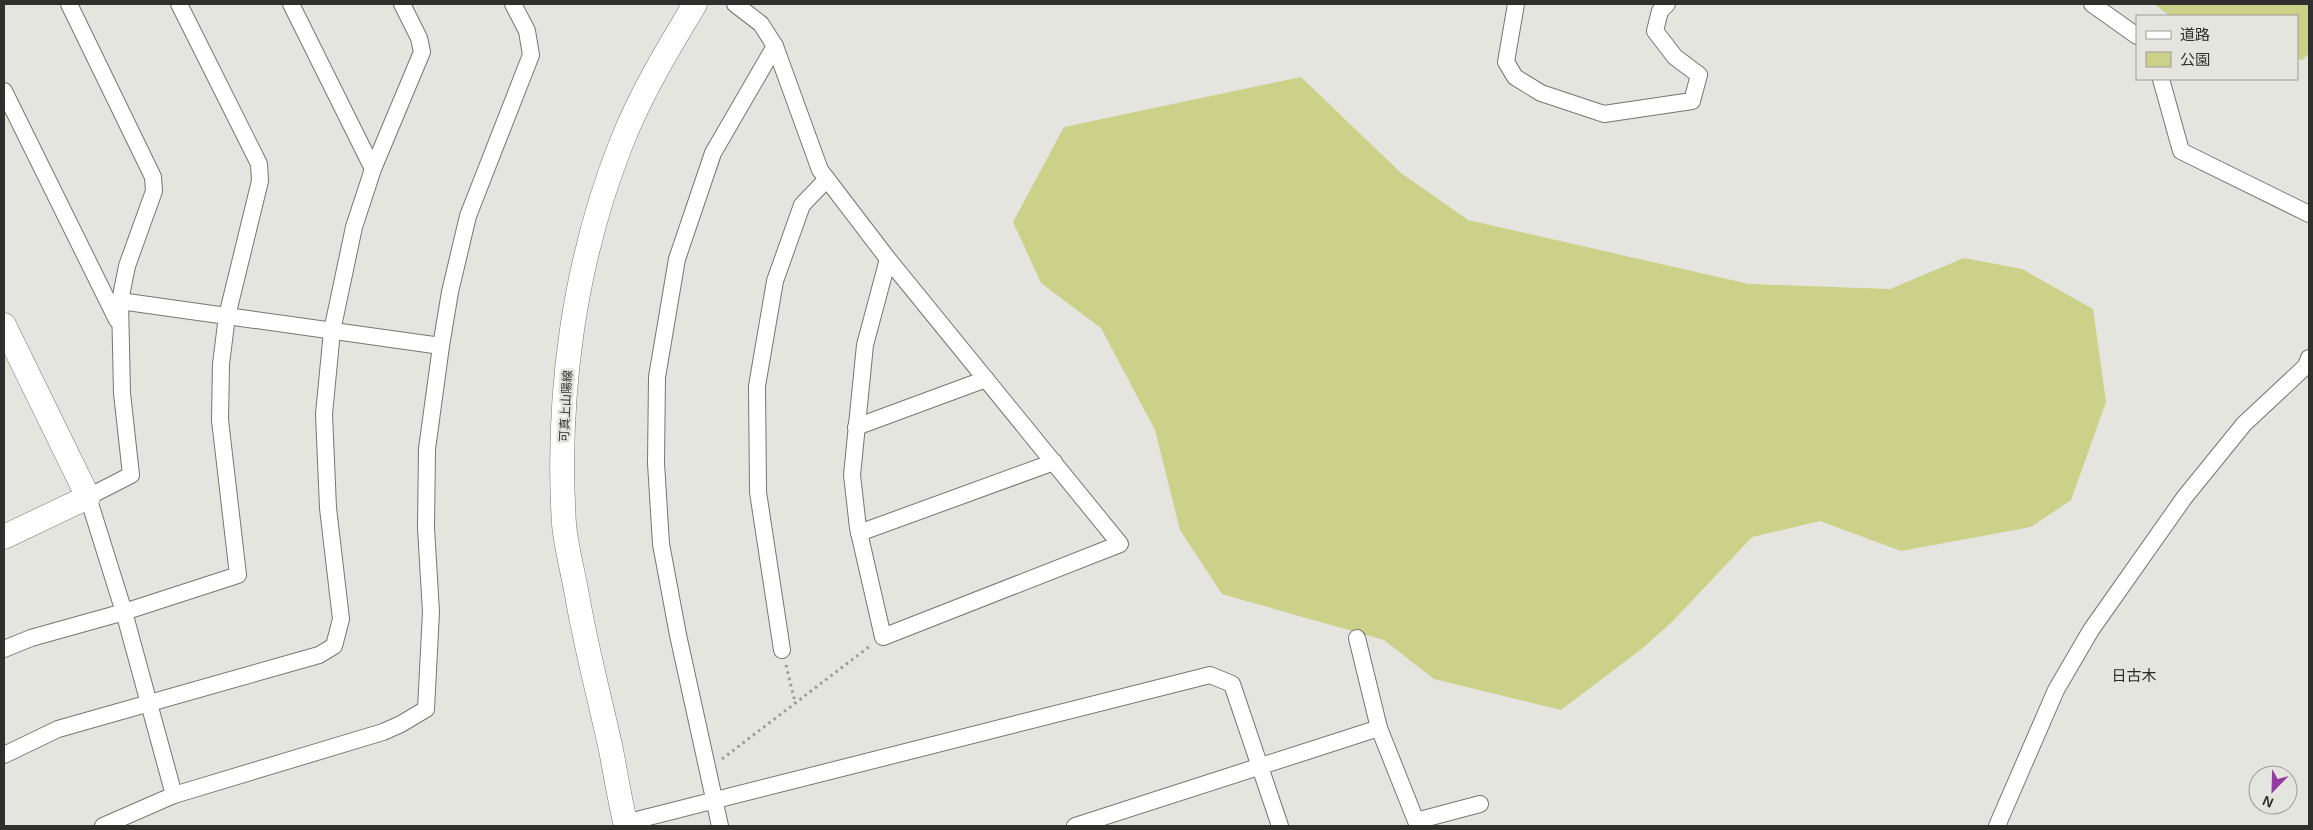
<svg xmlns="http://www.w3.org/2000/svg" width="2313" height="830" viewBox="0 0 2313 830" font-family="Arial,'Noto Sans JP',sans-serif">
	<rect width="100%" height="100%" fill="#e4e5de"/>
	<g fill="#ccd189">
		<polygon points="2154,4 2309,4 2309,54 2302,60 2297,59 2297,16 2170,16"/>
		<polygon points="1301,77 1401,173 1468,220 1749,284 1890,289 1964,258 2022,269 2093,309 2106,402 2071,500 2031,527 1901,551 1820,521 1752,537 1673,621 1644,647 1561,710 1434,679 1384,640 1222,594 1180,530 1155,430 1101,328 1041,283 1013,222 1064,127"/>
	</g>
	<g fill="none" stroke-linecap="round" stroke-linejoin="round">
		<defs>
			<g id="street">
				<polyline points="69,4 153,177 154,191 127,266 120,301 122,393 131,475 88,497 124,612 174,795"/>
				<polyline points="291,4 373,169"/>
				<polyline points="735,4 761,24 775,46 820,170 888,259 1120,544 883,637 858,528 852,475 865,345 888,259"/>
				<polyline points="1516,4 1506,62 1515,77 1541,93 1604,114 1692,101 1699,75 1675,57 1655,31 1660,11 1667,4"/>
				<polyline points="2092,4 2137,36"/>
				<polyline points="2161,79 2181,151 2309,214"/>
				<polyline points="4,91 117,320"/>
				<polyline points="120,301 441,346"/>
				<polyline points="856,427 986,379"/>
				<polyline points="859,533 1054,462"/>
				<polyline points="1357,638 1379,728 1416,821 1480,804"/>
				<polyline points="4,649 31,638 124,612 238,575 220,420 221,364 227,316 260,181 259,164 179,4"/>
				<polyline points="782,650 758,492 757,386 775,281 802,205 827,179"/>
				<polyline points="4,755 58,729 319,655 334,646 341,619 328,508 324,414 332,331 354,227 373,169 422,52 419,38 402,4"/>
				<polyline points="625,823 1210,675 1232,684 1280,826"/>
				<polyline points="103,826 174,795 383,732 401,724 426,709 431,612 426,528 427,449 441,346 450,292 468,216 531,55 527,31 513,4"/>
				<polyline points="720,826 678,635 661,544 656,463 657,377 677,259 713,153 775,46"/>
				<polyline points="1075,826 1379,728"/>
				<polyline points="1997,826 2056,690 2091,630 2184,498 2244,424 2306,366 2309,358"/>
			</g>
			<g id="secondary">
				<polyline points="4,325 88,497 4,537"/>
				<path d="M626 826C620 801 616 776 611 750 600 699 586 648 577 595 573 572 566 547 564 524 556 396 574 263 621 144 640 95 668 49 695 4"/>
			</g>
		</defs>
		<use href="#street" stroke="#767771" stroke-width="18"/>
		<use href="#secondary" stroke="#767771" stroke-width="25"/>
		<g stroke="#9b9c97" stroke-width="3" stroke-dasharray="2.5 4" stroke-linecap="butt">
			<polyline points="786,665 795,702"/>
			<polyline points="722,759 870,646"/>
		</g>
		<use href="#street" stroke="#fff" stroke-width="16"/>
		<use href="#secondary" stroke="#fff" stroke-width="24"/>
	</g>
	<g text-anchor="middle" dominant-baseline="central" stroke-width="5" stroke-linejoin="round" paint-order="stroke">
		<g font-size="12" fill="#2f302d" stroke="#e4e5de">
			<text transform="translate(566 406) rotate(-87)">可真上山陽線</text>
		</g>
		<g font-size="15" fill="#2b2b26" stroke="#e4e5de">
			<text x="2134" y="675">日古木</text>
		</g>
	</g>
	<rect width="2313" height="830" fill="none" stroke="#2f302d" stroke-width="10"/>
	<rect x="2136" y="15" width="162" height="65" fill="#e4e5de" stroke="#9c9d97"/>
	<rect x="2146" y="31" width="25" height="8" fill="#ffffff" stroke="#9c9d97"/>
	<text x="2180" y="40" font-size="15" fill="#2f302d">道路</text>
	<rect x="2146" y="52" width="25" height="15" fill="#ccd189" stroke="#9c9d97"/>
	<text x="2180" y="65" font-size="15" fill="#2f302d">公園</text>
	<g transform="translate(2273 790) rotate(203)"><circle r="24" fill="#e4e5de" stroke="#9c9d97"/>
	<path d="M0-4L9 19L0 12L-9 19Z" fill="#9539a3"/>
	<text y="-8" font-size="14" font-weight="bold" text-anchor="middle" fill="#2f302d">N</text>
	</g>
</svg>
